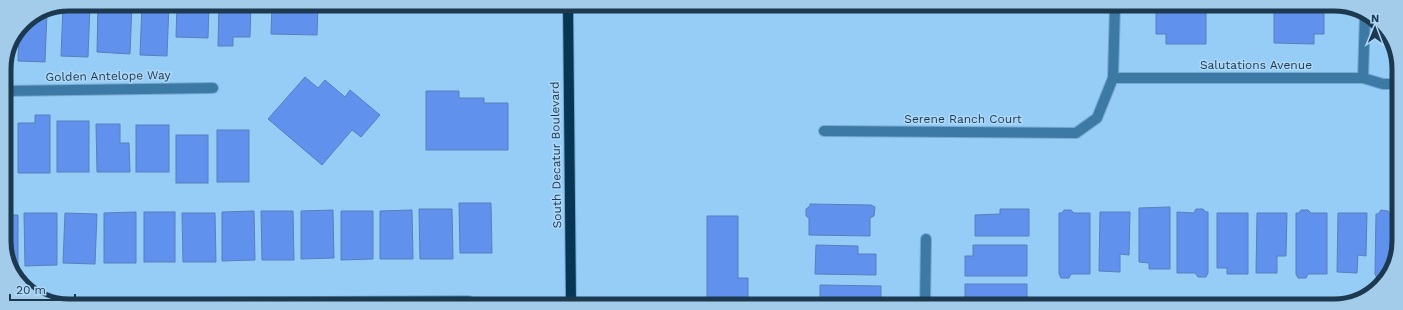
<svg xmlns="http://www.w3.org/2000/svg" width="1403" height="310" viewBox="0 0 1403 310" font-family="'Work Sans',sans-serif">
	<rect width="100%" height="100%" fill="#95cdf7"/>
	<g fill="#6091ed" stroke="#5b7ebb">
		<polygon points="69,4 90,4 88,57 61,56 63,6"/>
		<polygon points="98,4 132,4 130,54 97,52"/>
		<polygon points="142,4 169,4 167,56 140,55"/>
		<polygon points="177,4 209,4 208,38 176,37"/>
		<polygon points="219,4 251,4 250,37 233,37 233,46 218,46"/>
		<polygon points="272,4 318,4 317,35 271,34"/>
		<polygon points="1274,11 1324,12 1324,34 1314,34 1314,44 1274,43"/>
		<polygon points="1156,12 1206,12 1206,44 1166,44 1166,34 1156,34"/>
		<polygon points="47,13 45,62 18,61 19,32 23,23"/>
		<polygon points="1393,47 1398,56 1398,57 1392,56"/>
		<polygon points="11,50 11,60 6,60"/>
		<polygon points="305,77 318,88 325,80 345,97 350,90 380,115 361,137 352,130 322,165 268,119"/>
		<polygon points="426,91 459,91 459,98 484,98 484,103 508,103 508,150 426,150"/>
		<polygon points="35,115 50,115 50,173 18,173 18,123 35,123"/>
		<rect x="57" y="121" width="32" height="51"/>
		<polygon points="96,124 120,124 120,143 129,143 130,172 97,172"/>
		<polygon points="4,125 11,125 11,175 5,175"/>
		<rect x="136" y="125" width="33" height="47"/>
		<rect x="217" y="130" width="32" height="52"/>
		<rect x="176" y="135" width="32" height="48"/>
		<polygon points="459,203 491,203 492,253 460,253"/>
		<polygon points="810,204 871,205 875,207 874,216 870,218 870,236 809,235 809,218 806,216 806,209 810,206"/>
		<polygon points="1170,207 1170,269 1149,269 1149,263 1139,262 1139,208"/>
		<polygon points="419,209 452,209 453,259 420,259"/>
		<polygon points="1000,209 1029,209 1029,236 975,236 975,215 1000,214"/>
		<polygon points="1196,209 1203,209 1206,212 1208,212 1208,273 1206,277 1198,277 1195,273 1177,273 1177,212 1194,213"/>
		<polygon points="333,210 334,258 301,259 301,211"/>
		<polygon points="412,210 413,259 380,259 380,211"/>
		<polygon points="1064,210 1071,210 1074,213 1090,213 1090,274 1071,274 1069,278 1061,278 1059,274 1059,213 1062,213"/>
		<polygon points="1301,210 1308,210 1311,213 1327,213 1327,274 1308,274 1306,278 1298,278 1296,274 1296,213 1299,213"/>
		<polygon points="1381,210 1388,211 1390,214 1398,214 1398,254 1384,278 1377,278 1375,274 1376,214 1378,214"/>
		<polygon points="254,211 255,260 222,261 222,212"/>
		<polygon points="261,211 293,211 294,260 262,260"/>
		<polygon points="341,211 373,211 373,259 341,260"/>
		<polygon points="136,212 136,263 104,263 104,213"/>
		<rect x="144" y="212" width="31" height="50"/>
		<polygon points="1100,212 1130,212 1129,255 1120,254 1120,272 1099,271"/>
		<polygon points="24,213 57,213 57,265 25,266"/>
		<polygon points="65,213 97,214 95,264 63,263"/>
		<polygon points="182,213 215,213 216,262 183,262"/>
		<polygon points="1217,213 1248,213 1248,274 1227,274 1227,268 1217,268"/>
		<polygon points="1257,213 1287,213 1286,256 1277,256 1277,273 1256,273"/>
		<polygon points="1338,213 1367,213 1366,256 1358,255 1357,273 1337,272"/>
		<polygon points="5,215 18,215 18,265 11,265 5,254"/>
		<polygon points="707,216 738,216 738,278 748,278 748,305 707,305"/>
		<polygon points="816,245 858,246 858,254 876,254 876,275 815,274"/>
		<polygon points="973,245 1027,245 1027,276 965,276 965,256 973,256"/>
		<polygon points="965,284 1027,284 1027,306 973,306 973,304 965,304"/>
		<polygon points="820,285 881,286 881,305 882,305 816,305 816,303 820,301"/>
	</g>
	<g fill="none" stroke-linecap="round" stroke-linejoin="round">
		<defs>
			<g id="minor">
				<polyline points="1113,78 1363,78 1383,84 1398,84"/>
				<polyline points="1363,78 1365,15"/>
				<polyline points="4,91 213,88"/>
				<polyline points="824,131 1076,133 1097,118 1113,78 1115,5"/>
				<polyline points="55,304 468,301"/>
				<polyline points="925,306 926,239"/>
			</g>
			<polyline id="major" points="568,4 571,305"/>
		</defs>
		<use href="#minor" stroke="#78a9cf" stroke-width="12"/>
		<use href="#major" stroke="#78a9cf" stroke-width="12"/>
		<use href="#minor" stroke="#3c7aa5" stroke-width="10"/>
		<use href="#major" stroke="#063653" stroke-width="10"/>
	</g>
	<g text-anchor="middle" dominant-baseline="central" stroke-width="3" stroke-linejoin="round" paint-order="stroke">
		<g font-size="12" fill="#1c394f" stroke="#afd8f8">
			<text x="1256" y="65">Salutations Avenue</text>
			<text transform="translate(108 76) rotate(-1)">Golden Antelope Way</text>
			<text x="963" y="119">Serene Ranch Court</text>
			<text transform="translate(556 155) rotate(-91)">South Decatur Boulevard</text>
		</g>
	</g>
	<path d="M0 0H1403V310H0ZM69 11H1334A58 58 0 0 1 1392 69V241A58 58 0 0 1 1334 299H69A58 58 0 0 1 11 241V69A58 58 0 0 1 69 11Z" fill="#a3cbea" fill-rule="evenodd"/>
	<path fill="none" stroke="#1c394f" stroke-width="5" d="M69 11H1334A58 58 0 0 1 1392 69V241A58 58 0 0 1 1334 299H69A58 58 0 0 1 11 241V69A58 58 0 0 1 69 11Z"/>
	<g transform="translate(1375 28) rotate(1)" stroke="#afd8f8" stroke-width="3" paint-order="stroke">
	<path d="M0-3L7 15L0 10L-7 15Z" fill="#1c394f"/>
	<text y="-6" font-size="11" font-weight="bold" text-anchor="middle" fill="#1c394f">N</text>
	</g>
	<path d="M10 294v6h65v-6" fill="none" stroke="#1c394f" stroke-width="2"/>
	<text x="16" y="294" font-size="12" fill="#1c394f" stroke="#afd8f8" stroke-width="3" paint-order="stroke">20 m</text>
</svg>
